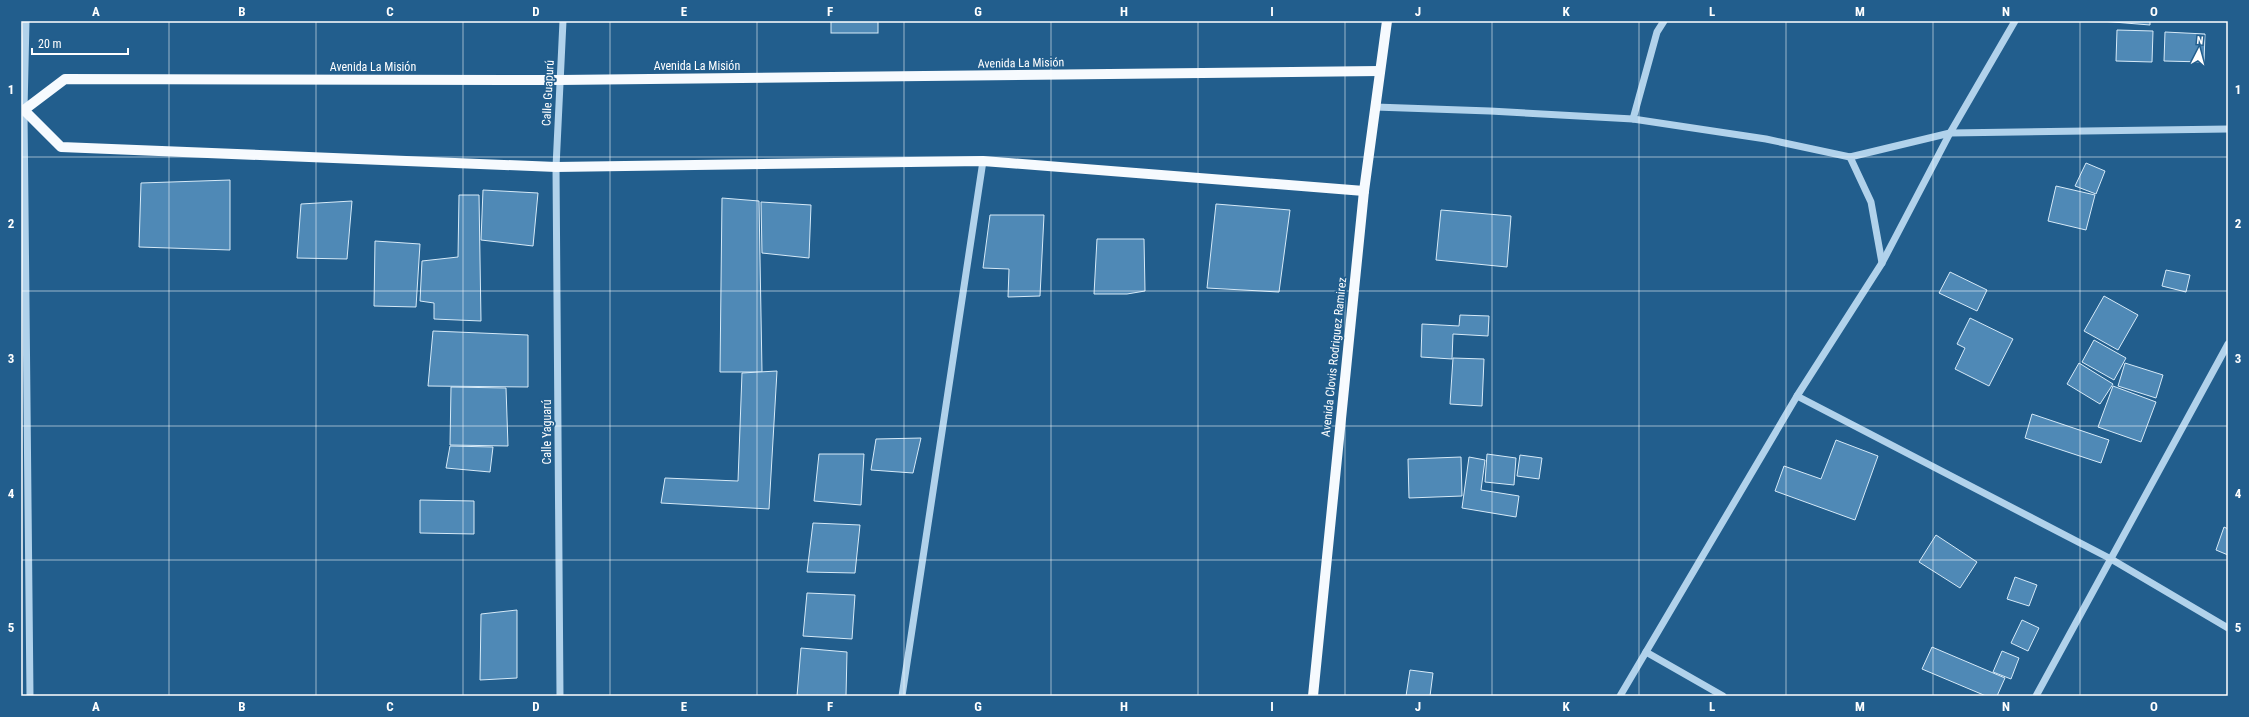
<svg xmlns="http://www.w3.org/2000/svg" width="2249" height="717" viewBox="0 0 2249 717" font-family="'Roboto Condensed',sans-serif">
	<rect width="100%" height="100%" fill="#225e8d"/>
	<g fill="#4f89b6" stroke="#d6eaf8">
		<rect x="831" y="21" width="47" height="12"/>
		<polygon points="2101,21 2150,21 2150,25"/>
		<polygon points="2117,30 2153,31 2152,62 2116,61"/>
		<polygon points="2165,32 2205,34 2204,62 2164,61"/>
		<polygon points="2086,163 2105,171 2096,194 2075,186"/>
		<polygon points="230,180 230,250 139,247 141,183"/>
		<polygon points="2056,186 2095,195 2086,230 2048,221"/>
		<polygon points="483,190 538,193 533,246 481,240"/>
		<polygon points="459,195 479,195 481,321 434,319 434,303 420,301 422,261 458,257"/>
		<polygon points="722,198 759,201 762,372 720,372"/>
		<polygon points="352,201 347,259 297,258 301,204"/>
		<polygon points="761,202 811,205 809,258 762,253"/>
		<polygon points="1216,204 1290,210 1279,292 1207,288"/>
		<polygon points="1441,210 1511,216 1507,267 1436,260"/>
		<polygon points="990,215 1044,215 1040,296 1008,297 1009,269 983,268"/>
		<polygon points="1097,239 1144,239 1145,291 1127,294 1094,294"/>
		<polygon points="375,241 420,244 416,307 374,306"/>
		<polygon points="2166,270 2190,275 2186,292 2162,286"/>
		<polygon points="1950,272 1987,290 1977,311 1939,293"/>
		<polygon points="2104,296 2138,315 2118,350 2084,331"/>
		<polygon points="1460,315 1489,316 1488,336 1453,334 1452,359 1421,357 1422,324 1459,326"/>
		<polygon points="1970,318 2013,339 1989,386 1955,369 1965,348 1957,344"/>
		<polygon points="433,331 528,335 528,387 428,386"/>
		<polygon points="2094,340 2126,358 2114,380 2082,362"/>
		<polygon points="1453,358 1484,359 1482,406 1450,404"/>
		<polygon points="2079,363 2113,384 2100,404 2067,384"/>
		<polygon points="2125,363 2163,375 2156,398 2118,386"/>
		<polygon points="777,371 769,509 661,503 665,478 738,481 742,373"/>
		<polygon points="2113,386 2156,402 2141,442 2098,427"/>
		<polygon points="451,387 506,388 508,446 450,445"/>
		<polygon points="2032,414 2109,440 2101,463 2025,438"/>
		<polygon points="921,438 913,473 871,470 876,439"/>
		<polygon points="1836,440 1878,456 1855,520 1775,491 1784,466 1821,479"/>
		<polygon points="450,446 493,447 490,472 446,468"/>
		<polygon points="819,454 864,454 861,505 814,501"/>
		<polygon points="1487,454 1516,458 1514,485 1485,482"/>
		<polygon points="1520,455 1542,458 1539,479 1517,476"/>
		<polygon points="1461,457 1462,496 1409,498 1408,459"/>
		<polygon points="1469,457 1485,460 1481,490 1519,496 1516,517 1462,508"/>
		<polygon points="420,500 474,501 474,534 420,533"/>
		<polygon points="813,523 860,525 855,573 807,572"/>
		<polygon points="2224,527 2228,529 2228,555 2216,550"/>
		<polygon points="1936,535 1977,562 1960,588 1919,562"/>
		<polygon points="2015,577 2037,585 2029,606 2007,599"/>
		<polygon points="807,593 855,595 852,639 803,636"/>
		<polygon points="517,610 517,678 480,680 481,614"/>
		<polygon points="2022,620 2039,628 2028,651 2011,643"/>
		<polygon points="1932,647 2005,678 1997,696 1986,696 1922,669"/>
		<polygon points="801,648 847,652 846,696 797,696"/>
		<polygon points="2002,651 2019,658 2011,679 1993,672"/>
		<polygon points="1410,670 1433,673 1430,696 1406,696"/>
	</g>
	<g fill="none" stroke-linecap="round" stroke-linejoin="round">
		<g stroke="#b1d2eb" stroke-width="7">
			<polyline points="26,21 24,110 30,696"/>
			<polyline points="1375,107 1490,111 1633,119 1766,139 1850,157 1950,133 2228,129"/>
			<polyline points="1633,119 1657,32 1664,21"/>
			<polyline points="1850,157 1871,202 1882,263"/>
			<polyline points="1797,396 2111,559 2228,628"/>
			<polyline points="1646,652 1723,696"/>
			<polyline points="560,696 556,167 563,21"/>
			<polyline points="902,696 983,161"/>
			<polyline points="1620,696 1797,396 1882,263 1950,133 2015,21"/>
			<polyline points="2036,696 2228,344"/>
		</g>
		<g stroke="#f6fafe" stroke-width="10">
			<polyline points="21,110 24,110 65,79 559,80 1380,71"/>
			<polyline points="24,110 61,147 556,167 983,161 1364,191"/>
			<polyline points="1313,696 1364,191 1387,21"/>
		</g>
	</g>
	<path fill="none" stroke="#fff" stroke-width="1" stroke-opacity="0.55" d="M169 21V696M316 21V696M463 21V696M610 21V696M757 21V696M904 21V696M1051 21V696M1198 21V696M1345 21V696M1492 21V696M1639 21V696M1786 21V696M1933 21V696M2080 21V696M21 157H2228M21 291H2228M21 426H2228M21 560H2228"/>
	<g text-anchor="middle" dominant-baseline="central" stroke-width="3.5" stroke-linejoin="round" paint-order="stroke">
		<g font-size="12" fill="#fff" stroke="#225e8d">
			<text transform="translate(1021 63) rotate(-1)">Avenida La Misión</text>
			<text x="697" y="66">Avenida La Misión</text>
			<text x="373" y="67">Avenida La Misión</text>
			<text transform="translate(548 93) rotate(-87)">Calle Guapurú</text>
			<text transform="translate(1334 357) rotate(-84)">Avenida Clovis Rodriguez Ramirez</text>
			<text transform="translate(547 432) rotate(-90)">Calle Yaguarú</text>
		</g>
	</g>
	<rect width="2249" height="717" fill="none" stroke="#225e8d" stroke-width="44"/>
	<g transform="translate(2199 50) rotate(6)" stroke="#225e8d" stroke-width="3" paint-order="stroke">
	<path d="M0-3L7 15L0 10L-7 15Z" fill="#ffffff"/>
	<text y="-6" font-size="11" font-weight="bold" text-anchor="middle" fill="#ffffff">N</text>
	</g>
	<path d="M32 48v6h96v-6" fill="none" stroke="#ffffff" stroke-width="2"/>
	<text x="38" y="48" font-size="12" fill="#ffffff" stroke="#225e8d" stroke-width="3" paint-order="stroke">20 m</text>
	<rect x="22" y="22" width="2205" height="673" fill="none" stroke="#fff" stroke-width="1.5"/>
	<g font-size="13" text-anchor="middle" font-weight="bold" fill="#fff">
		<text x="96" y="16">A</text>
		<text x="242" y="16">B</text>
		<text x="390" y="16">C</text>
		<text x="536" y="16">D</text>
		<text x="684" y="16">E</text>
		<text x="830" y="16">F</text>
		<text x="978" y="16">G</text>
		<text x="1124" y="16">H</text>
		<text x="1272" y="16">I</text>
		<text x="1418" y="16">J</text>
		<text x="1566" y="16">K</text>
		<text x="1712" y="16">L</text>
		<text x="1860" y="16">M</text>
		<text x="2006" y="16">N</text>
		<text x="2154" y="16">O</text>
		<text x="11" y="94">1</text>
		<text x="2238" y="94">1</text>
		<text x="11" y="228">2</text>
		<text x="2238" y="228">2</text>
		<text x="11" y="363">3</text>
		<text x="2238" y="363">3</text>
		<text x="11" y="498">4</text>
		<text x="2238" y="498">4</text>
		<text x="11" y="632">5</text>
		<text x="2238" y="632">5</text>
		<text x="96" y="711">A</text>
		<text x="242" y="711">B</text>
		<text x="390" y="711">C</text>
		<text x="536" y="711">D</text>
		<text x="684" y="711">E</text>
		<text x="830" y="711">F</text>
		<text x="978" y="711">G</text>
		<text x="1124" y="711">H</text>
		<text x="1272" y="711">I</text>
		<text x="1418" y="711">J</text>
		<text x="1566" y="711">K</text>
		<text x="1712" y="711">L</text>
		<text x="1860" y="711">M</text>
		<text x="2006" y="711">N</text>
		<text x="2154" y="711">O</text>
	</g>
</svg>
